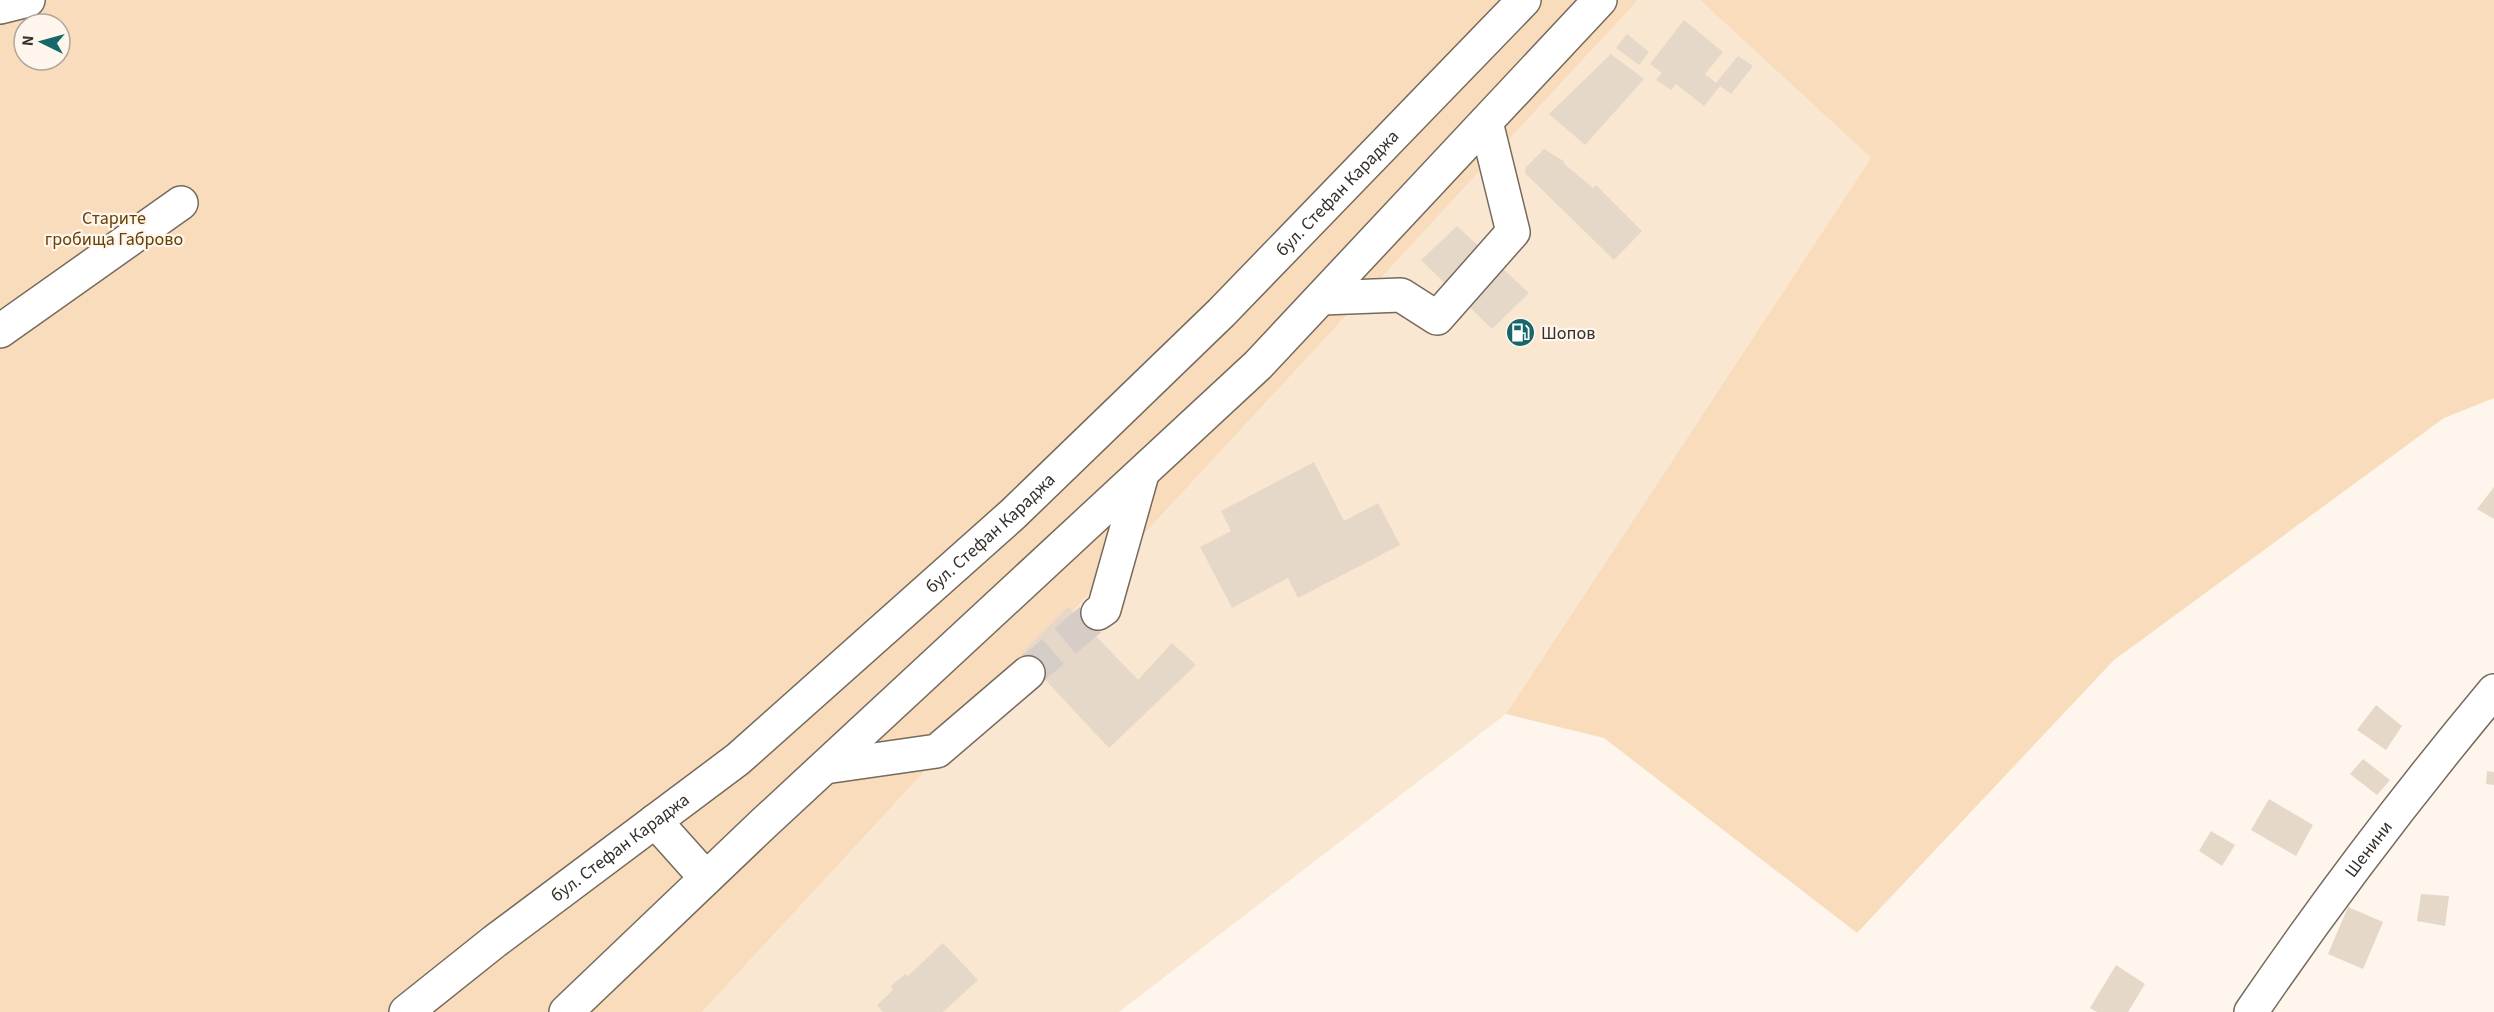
<svg xmlns="http://www.w3.org/2000/svg" width="2494" height="1012" viewBox="0 0 2494 1012" font-family="'Source Sans 3',sans-serif">
	<rect width="100%" height="100%" fill="#fef6ed"/>
	<polygon fill="#fae7d2" points="1638,0 1700,0 1871,158 1506,714 1119,1012 702,1012"/>
	<g fill="#f9dcbc" fill-rule="evenodd">
		<path d="M0 0H1638L702 1012H0ZM24 24H60V60H24Z"/>
		<polygon points="1700,0 2494,0 2494,398 2444,418 2114,660 1857,933 1604,738 1506,714 1871,158"/>
	</g>
	<g fill="#e5d8c9">
		<polygon points="1684,20 1723,52 1705,74 1716,83 1738,56 1753,66 1731,94 1720,86 1704,106 1676,84 1671,90 1656,80 1662,73 1650,64"/>
		<polygon points="1627,34 1649,52 1639,65 1616,48"/>
		<polygon points="1611,54 1644,79 1585,145 1549,114"/>
		<polygon points="1544,149 1565,162 1563,163 1593,188 1596,185 1642,231 1614,260 1525,173 1526,167"/>
		<polygon points="1457,226 1529,293 1492,329 1421,260"/>
		<polygon points="1314,462 1344,521 1378,503 1400,545 1298,598 1288,578 1232,608 1200,547 1231,531 1221,511"/>
		<polygon points="2494,487 2494,519 2477,509"/>
		<polygon points="1068,607 1138,680 1172,643 1196,665 1109,748 1021,654"/>
		<polygon points="2376,705 2402,726 2386,750 2357,730"/>
		<polygon points="2363,759 2390,780 2377,795 2350,774"/>
		<polygon points="2487,771 2494,772 2494,785 2486,784"/>
		<polygon points="2269,799 2313,825 2296,856 2251,830"/>
		<polygon points="2211,831 2235,845 2222,866 2199,851"/>
		<polygon points="2421,894 2449,896 2445,926 2417,921"/>
		<polygon points="2348,907 2383,922 2363,969 2328,954"/>
		<polygon points="943,943 978,980 943,1012 883,1012 877,1005 893,990 891,986 905,974 908,976"/>
		<polygon points="2116,965 2145,984 2128,1012 2097,1012 2090,1008"/>
	</g>
	<g fill="none" stroke-linecap="round" stroke-linejoin="round">
		<polyline stroke="#d6cec6" stroke-width="33" stroke-dasharray="33 16" stroke-linecap="butt" points="1028,673 1098,613"/>
		<defs>
			<g id="minor">
				<polyline points="0,7 28,0"/>
				<polyline points="1322,298 1401,295 1437,318 1513,232 1486,122"/>
				<polyline points="0,331 181,203"/>
				<polyline points="1098,613 1104,609 1142,474"/>
				<polyline points="825,767 937,751 1028,673"/>
				<path id="s1" d="M2251 1012C2326 902 2409 793 2494 691"/>
			</g>
			<g id="major">
				<polyline points="655,821 706,878"/>
				<path id="s2" d="M406 1012 495 941 738 759 1013 514 1221 313 1524 0"/>
				<polyline points="566,1012 763,824 1258,365 1600,0"/>
			</g>
		</defs>
		<use href="#minor" stroke="#766a5d" stroke-width="36"/>
		<use href="#major" stroke="#766a5d" stroke-width="36"/>
		<use href="#minor" stroke="#fff" stroke-width="33"/>
		<use href="#major" stroke="#fff" stroke-width="33"/>
	</g>
	<defs>
		<symbol id="fuel-disc" viewBox="-11 -11 22 22"><circle r="9.5" fill="#17666a" stroke="#fef6ed"/><path d="M-5.5-6h7V0h2V4h1.3V-2.5L3-4.5l.8-.8L6-3V5H2.5V1h-1V6h-7ZM-4.2-4.7v3.2H.2V-4.7Z" fill="#fff"/></symbol>
	</defs>
	<g fill-rule="evenodd">
		<use href="#fuel-disc" x="1504" y="316" width="33" height="33"/>
	</g>
	<g text-anchor="middle" dominant-baseline="central" stroke-width="4.5" stroke-linejoin="round" paint-order="stroke">
		<g font-size="18" fill="#35302b" stroke="#fef6ed">
			<text stroke="none"><textPath href="#s2" startOffset="1242">бул. Стефан Караджа</textPath></text>
			<text stroke="none"><textPath href="#s2" startOffset="756">бул. Стефан Караджа</textPath></text>
			<text stroke="none"><textPath href="#s2" startOffset="270">бул. Стефан Караджа</textPath></text>
			<text stroke="none"><textPath href="#s1" startOffset="201">Шенини</textPath></text>
		</g>
		<g font-size="18" fill="#674106" stroke="#fef6ed">
			<text x="114" y="218">Старите<tspan x="114" dy="21">гробища Габрово</tspan></text>
		</g>
		<g font-size="18" fill="#35302b" stroke="#fef6ed" text-anchor="start">
			<text x="1541" y="333">Шопов</text>
		</g>
	</g>
	<g transform="translate(42 42) rotate(275)"><circle r="28" fill="#fef6ed" stroke="#aea79f" stroke-width="1.5"/>
	<path d="M0-4.5L10 22L0 15L-10 22Z" fill="#17666a"/>
	<text y="-9" font-size="16" font-weight="bold" text-anchor="middle" fill="#35302b">N</text>
	</g>
</svg>
